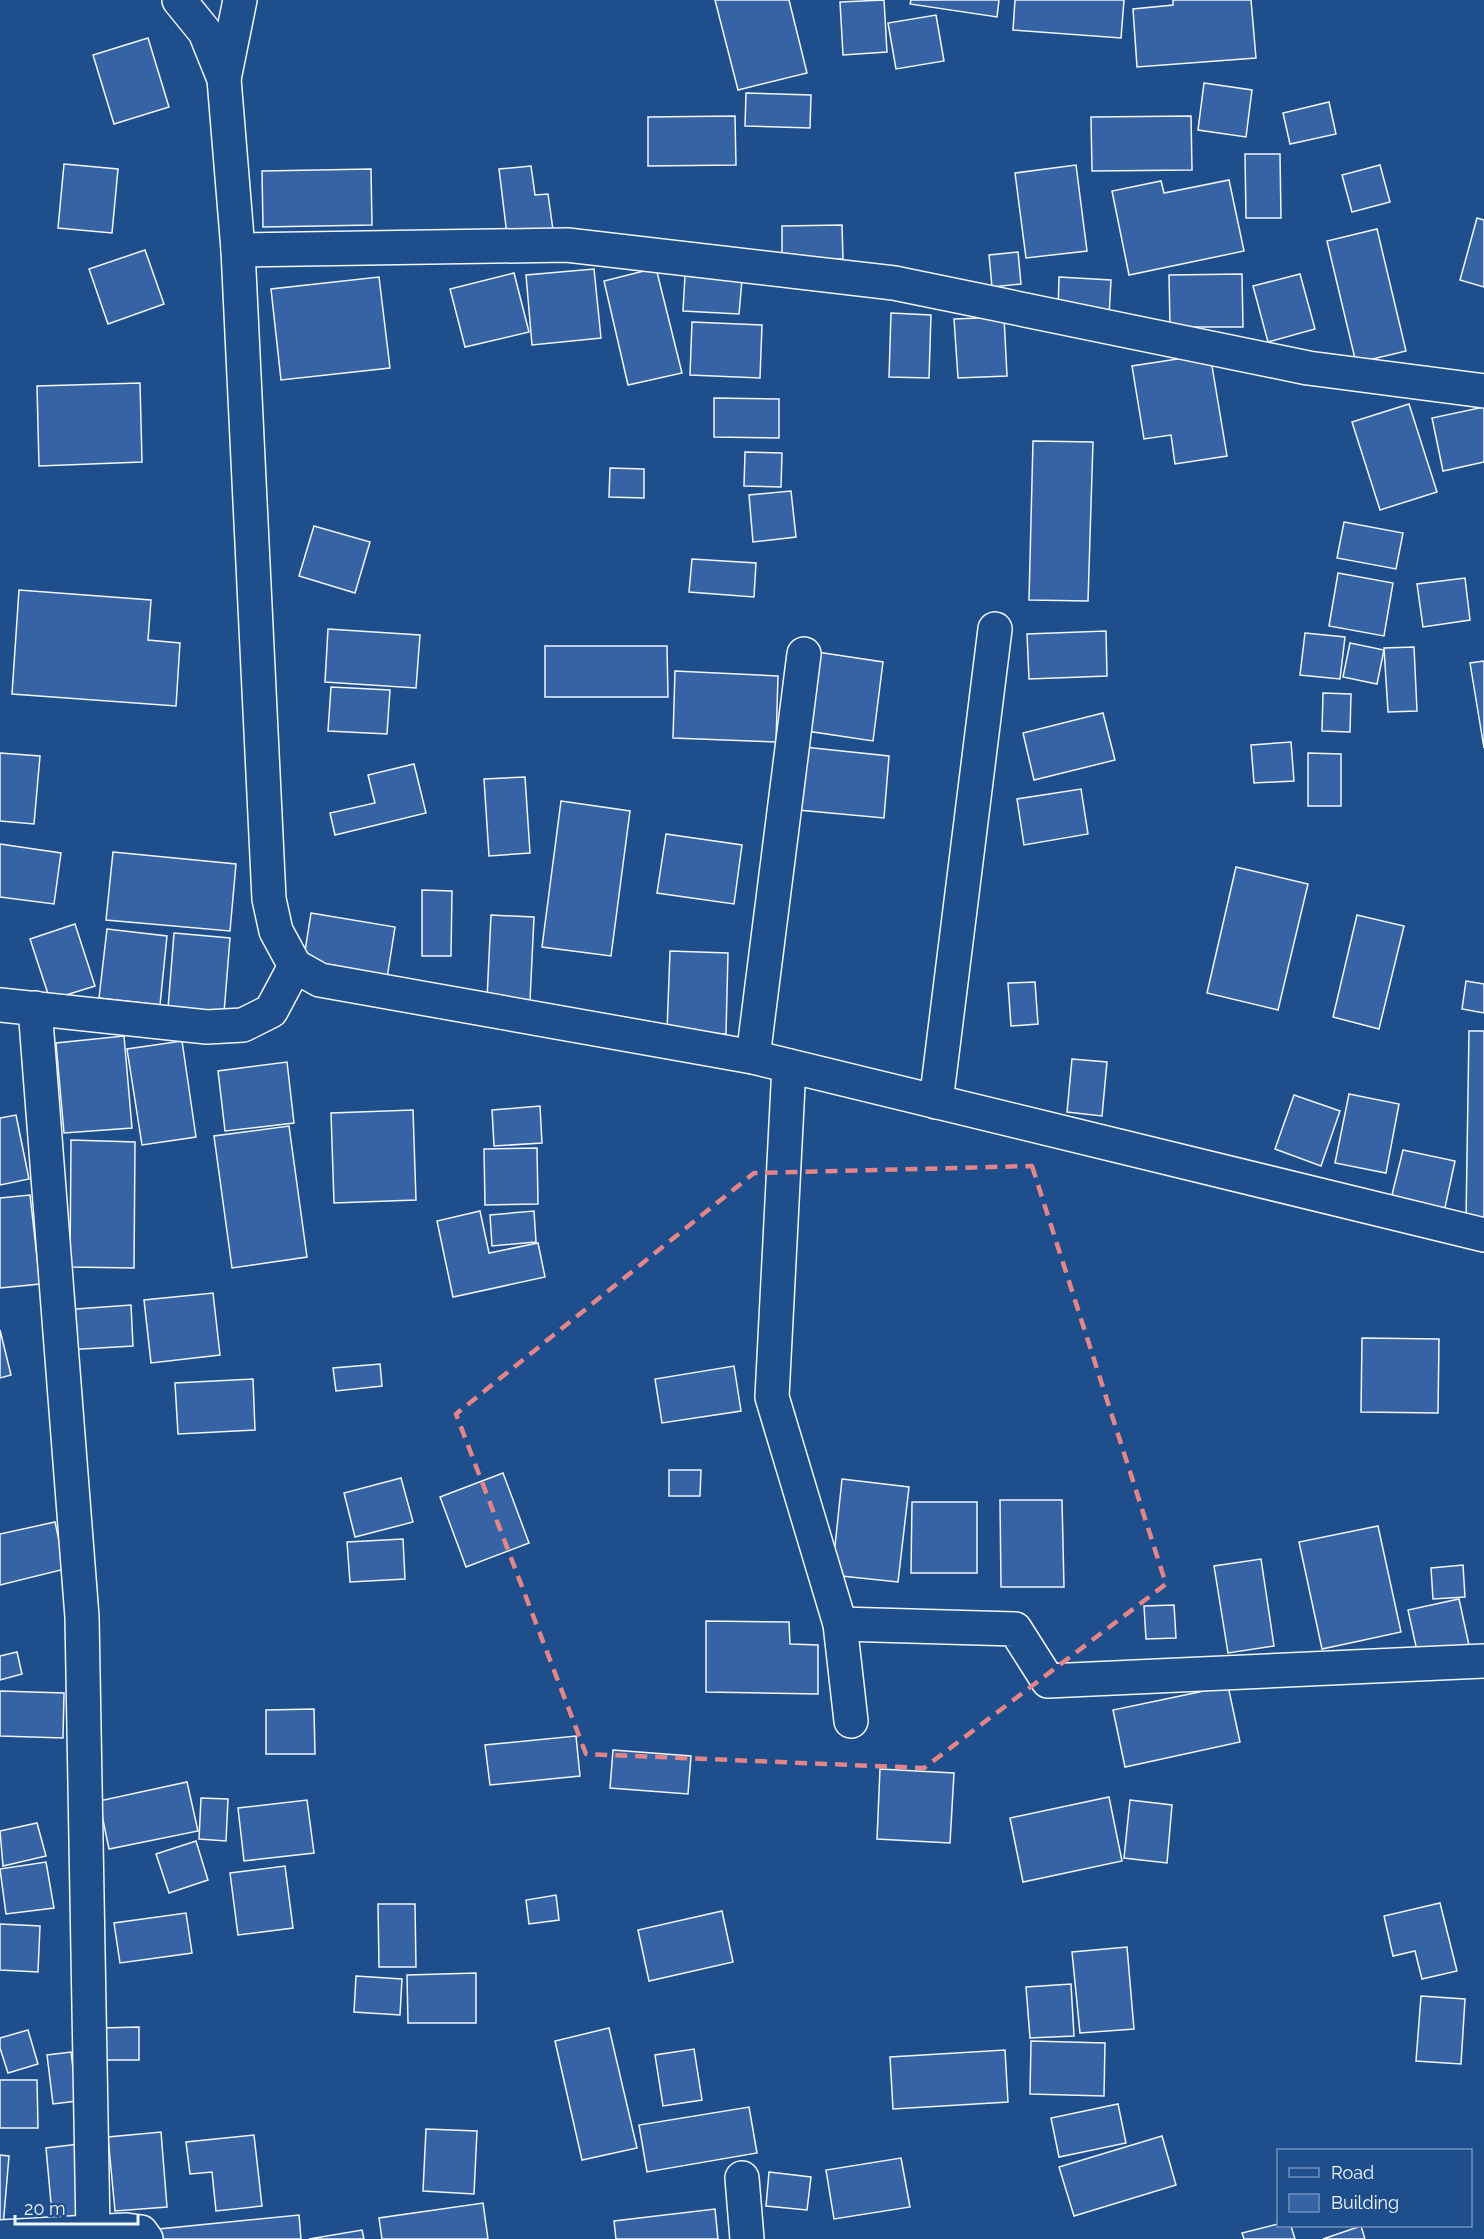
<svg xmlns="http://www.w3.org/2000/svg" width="1484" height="2239" viewBox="0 0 1484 2239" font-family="Raleway,sans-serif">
	<rect width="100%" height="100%" fill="#1f4e8c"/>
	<g fill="#3563a3" stroke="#f2f6ff" stroke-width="1.5">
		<polygon points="715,0 789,0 807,73 738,90"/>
		<polygon points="884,0 887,52 843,55 840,2"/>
		<polygon points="911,0 999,0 997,17 910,4"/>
		<polygon points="1015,0 1124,0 1121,38 1013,30"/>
		<polygon points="1173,0 1251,0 1256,58 1137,67 1133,9 1173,5"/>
		<polygon points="936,15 944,61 896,69 888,23"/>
		<polygon points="148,38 169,107 114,124 93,55"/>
		<polygon points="1204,83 1252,90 1246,137 1198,130"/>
		<polygon points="746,93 811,95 810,128 745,126"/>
		<polygon points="1329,102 1336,134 1290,144 1283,113"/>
		<polygon points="735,116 736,165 648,166 648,117"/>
		<polygon points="1191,116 1192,170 1092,171 1091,117"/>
		<polygon points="1245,154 1280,154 1281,218 1246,218"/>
		<polygon points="64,164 118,169 112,233 58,228"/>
		<polygon points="1076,165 1087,251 1026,258 1015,173"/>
		<polygon points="1380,165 1390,202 1352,212 1342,175"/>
		<polygon points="531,166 535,195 548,194 553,230 507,235 499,169"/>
		<polygon points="371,169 372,225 263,227 262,171"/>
		<polygon points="1229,180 1244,251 1129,275 1112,191 1161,181 1164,193"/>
		<polygon points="1477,218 1484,220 1484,287 1460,280"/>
		<polygon points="842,225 843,259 782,259 782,226"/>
		<polygon points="1377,229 1406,351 1356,363 1327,241"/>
		<polygon points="145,250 164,304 108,324 89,269"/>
		<polygon points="1018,252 1021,284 992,287 989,255"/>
		<polygon points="656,268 682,373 628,385 604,281"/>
		<polygon points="594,269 601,338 532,345 526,275"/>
		<polygon points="514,273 529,332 465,347 450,289"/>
		<polygon points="1242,274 1243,327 1170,327 1169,275"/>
		<polygon points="1300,274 1315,329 1268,342 1253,286"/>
		<polygon points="685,276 742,280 739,314 683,311"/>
		<polygon points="379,277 390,368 281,380 271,289"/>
		<polygon points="1059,277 1111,280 1109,316 1058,313"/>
		<polygon points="891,313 931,315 929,378 889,377"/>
		<polygon points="1004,317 1007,376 958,378 954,319"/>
		<polygon points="692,322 762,325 760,378 690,375"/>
		<polygon points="1210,354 1227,456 1175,464 1171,435 1144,439 1132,366"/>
		<polygon points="140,383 142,462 39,466 37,386"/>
		<polygon points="714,398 779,399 779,438 714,437"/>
		<polygon points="1409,404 1437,492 1380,510 1352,422"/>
		<polygon points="1484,407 1484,462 1443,471 1432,418"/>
		<polygon points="1033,441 1093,442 1088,601 1029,600"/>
		<polygon points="745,452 782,453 781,487 744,486"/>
		<polygon points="610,468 644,469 644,498 609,497"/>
		<polygon points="791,491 796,537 753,542 749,495"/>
		<polygon points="1344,522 1403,533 1396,569 1337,558"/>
		<polygon points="314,526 370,542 355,593 299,576"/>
		<polygon points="692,559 756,563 754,597 689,592"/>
		<polygon points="1338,573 1393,583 1384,636 1329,626"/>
		<polygon points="1465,578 1470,620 1423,627 1417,584"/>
		<polygon points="19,590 151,600 148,640 180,643 176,706 12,694"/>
		<polygon points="328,629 420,635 416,688 325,682"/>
		<polygon points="1106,631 1107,676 1029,679 1027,634"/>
		<polygon points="1305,633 1345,637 1340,679 1300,675"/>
		<polygon points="1350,643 1384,650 1377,684 1343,677"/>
		<polygon points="545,646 667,646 668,697 545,697"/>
		<polygon points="1414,647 1417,711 1388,712 1384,648"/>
		<polygon points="817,652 883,662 873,741 807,731"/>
		<polygon points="1484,661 1484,748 1470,663"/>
		<polygon points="675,671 778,676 776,742 673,738"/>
		<polygon points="331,687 390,690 387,734 328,731"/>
		<polygon points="1323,693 1351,694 1350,732 1322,731"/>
		<polygon points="1103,713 1115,760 1034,780 1023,733"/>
		<polygon points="1291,742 1294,781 1254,783 1251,745"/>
		<polygon points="804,747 889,756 884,818 798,810"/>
		<polygon points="0,753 40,756 34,824 0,821"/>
		<polygon points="1308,753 1341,754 1341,806 1308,806"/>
		<polygon points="414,764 426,813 335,835 330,813 375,803 368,775"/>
		<polygon points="525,777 530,853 489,856 484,779"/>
		<polygon points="1081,789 1088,834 1024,845 1017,799"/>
		<polygon points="561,801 630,811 611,956 542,947"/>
		<polygon points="666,834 742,845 734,904 657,893"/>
		<polygon points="0,844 61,853 54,904 0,897"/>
		<polygon points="113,852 236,864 230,931 106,920"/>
		<polygon points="1236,867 1308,884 1278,1010 1207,993"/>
		<polygon points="422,890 452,891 451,956 422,956"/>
		<polygon points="311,913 395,927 387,978 303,964"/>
		<polygon points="491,915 534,917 530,1001 487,999"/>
		<polygon points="1357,915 1404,926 1379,1029 1333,1017"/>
		<polygon points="75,924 95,986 50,1000 30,939"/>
		<polygon points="107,929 167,936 160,1005 99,998"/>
		<polygon points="174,933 230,938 224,1013 168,1008"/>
		<polygon points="670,951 728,953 726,1034 667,1031"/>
		<polygon points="1466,981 1484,984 1484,1013 1462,1009"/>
		<polygon points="1035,982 1038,1024 1011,1026 1008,983"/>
		<polygon points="1469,1031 1484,1031 1484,1219 1466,1219"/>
		<polygon points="124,1036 132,1128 64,1133 56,1043"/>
		<polygon points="182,1041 196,1137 142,1145 127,1049"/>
		<polygon points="1072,1059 1107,1062 1102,1116 1067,1112"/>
		<polygon points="287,1062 294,1123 225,1131 218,1071"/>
		<polygon points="1349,1094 1399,1104 1386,1173 1335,1163"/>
		<polygon points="1294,1095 1340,1111 1321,1166 1275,1149"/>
		<polygon points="540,1106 542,1143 494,1146 492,1110"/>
		<polygon points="413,1110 416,1200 334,1203 331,1113"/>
		<polygon points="16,1115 29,1179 0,1185 0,1118"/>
		<polygon points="289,1126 307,1257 232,1268 214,1136"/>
		<polygon points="71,1140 135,1142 134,1268 70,1267"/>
		<polygon points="537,1148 538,1204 485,1205 484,1149"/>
		<polygon points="1403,1150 1455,1161 1444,1212 1391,1199"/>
		<polygon points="30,1195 40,1284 0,1288 0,1198"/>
		<polygon points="480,1211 489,1253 538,1243 545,1277 453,1297 437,1221"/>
		<polygon points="534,1211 536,1242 492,1246 490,1215"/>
		<polygon points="213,1293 220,1355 151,1363 144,1300"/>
		<polygon points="131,1305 133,1346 65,1350 62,1310"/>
		<polygon points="0,1330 11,1375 0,1378"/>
		<polygon points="1362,1338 1439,1339 1438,1413 1361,1412"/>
		<polygon points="380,1364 382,1386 336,1391 333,1368"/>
		<polygon points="734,1366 741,1411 662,1423 655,1379"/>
		<polygon points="253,1379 255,1430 178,1434 175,1383"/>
		<polygon points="669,1470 701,1470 700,1496 669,1496"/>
		<polygon points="503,1473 529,1543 466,1567 440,1497"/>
		<polygon points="401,1478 413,1522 355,1537 344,1493"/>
		<polygon points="842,1479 909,1487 898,1582 832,1575"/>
		<polygon points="1000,1500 1062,1500 1064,1587 1001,1587"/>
		<polygon points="912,1502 977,1502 977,1573 911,1573"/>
		<polygon points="55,1522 65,1569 0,1585 0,1534"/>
		<polygon points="1378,1526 1401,1632 1322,1649 1299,1542"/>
		<polygon points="403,1539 405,1579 350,1582 347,1542"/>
		<polygon points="1261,1559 1274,1646 1228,1653 1214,1566"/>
		<polygon points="1463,1565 1465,1597 1433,1599 1431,1568"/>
		<polygon points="1459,1599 1470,1650 1419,1660 1408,1610"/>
		<polygon points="1174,1605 1176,1638 1146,1639 1144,1606"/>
		<polygon points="706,1621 789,1622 790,1644 818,1645 818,1694 706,1692"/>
		<polygon points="17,1652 22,1674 0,1680 0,1656"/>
		<polygon points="1228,1686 1240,1742 1125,1767 1113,1710"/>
		<polygon points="0,1691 64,1693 63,1738 0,1736"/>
		<polygon points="314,1709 315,1754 266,1754 266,1710"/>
		<polygon points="576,1736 580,1776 490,1785 485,1745"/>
		<polygon points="613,1750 691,1756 688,1794 610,1788"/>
		<polygon points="880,1769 954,1773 950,1843 877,1839"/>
		<polygon points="187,1782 198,1831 109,1849 99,1801"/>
		<polygon points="1109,1797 1122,1861 1023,1882 1010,1818"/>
		<polygon points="201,1798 228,1799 226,1841 199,1839"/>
		<polygon points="307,1800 314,1853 244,1861 238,1808"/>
		<polygon points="1130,1800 1172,1805 1167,1863 1124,1858"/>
		<polygon points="37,1823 46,1856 3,1866 0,1831"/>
		<polygon points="196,1841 208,1880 169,1893 156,1854"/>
		<polygon points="46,1862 54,1908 6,1914 0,1869"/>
		<polygon points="285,1866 293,1928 238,1935 230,1873"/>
		<polygon points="556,1895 559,1920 529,1924 526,1900"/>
		<polygon points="1440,1903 1457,1971 1422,1979 1415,1951 1393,1956 1384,1916"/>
		<polygon points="378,1904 415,1904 416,1967 379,1967"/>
		<polygon points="722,1911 733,1962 649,1981 638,1930"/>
		<polygon points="186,1913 192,1953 120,1963 114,1923"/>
		<polygon points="0,1924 40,1926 38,1972 0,1970"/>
		<polygon points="1127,1947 1134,2029 1080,2033 1072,1952"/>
		<polygon points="476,1973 476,2023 408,2023 407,1975"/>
		<polygon points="356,1976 402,1979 400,2015 354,2012"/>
		<polygon points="1071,1984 1074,2036 1030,2038 1026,1987"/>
		<polygon points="1421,1996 1465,1999 1461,2064 1416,2061"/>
		<polygon points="139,2027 139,2060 101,2060 101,2028"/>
		<polygon points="609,2028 637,2148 582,2160 555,2041"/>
		<polygon points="28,2030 38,2064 8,2073 0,2048 0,2038"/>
		<polygon points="1031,2041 1105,2043 1104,2096 1030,2094"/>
		<polygon points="694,2049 702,2100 663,2106 655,2055"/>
		<polygon points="1005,2050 1008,2102 893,2109 890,2057"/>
		<polygon points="71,2052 77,2101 53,2104 47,2055"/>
		<polygon points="0,2080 37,2080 38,2128 0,2128"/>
		<polygon points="1118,2104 1126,2143 1059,2157 1051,2118"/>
		<polygon points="749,2107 757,2153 647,2172 639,2125"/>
		<polygon points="426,2129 477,2131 474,2194 423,2191"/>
		<polygon points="161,2132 167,2207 115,2211 108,2137"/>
		<polygon points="254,2135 262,2206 216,2211 212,2172 190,2174 186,2142"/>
		<polygon points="1162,2136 1176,2185 1074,2216 1059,2167"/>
		<polygon points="79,2144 87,2222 53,2225 46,2148"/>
		<polygon points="0,2155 9,2156 3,2227 0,2227"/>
		<polygon points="901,2158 910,2207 834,2219 826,2170"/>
		<polygon points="769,2172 811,2177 807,2210 766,2206"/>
		<polygon points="483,2203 488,2239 382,2239 379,2218"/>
		<polygon points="715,2209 718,2239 616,2239 614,2221"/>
		<polygon points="299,2215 301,2239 160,2239 159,2229"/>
		<polygon points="1278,2224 1291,2226 1295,2239 1244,2239 1242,2233"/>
		<polygon points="1361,2226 1365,2239 1323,2239"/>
		<polygon points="362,2230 364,2239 309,2239"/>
	</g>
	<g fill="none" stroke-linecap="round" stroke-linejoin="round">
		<defs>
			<g id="street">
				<polyline points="179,0 205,32 224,79 238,250 269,899 276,931 295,966 320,980 753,1057 1484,1235"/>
				<polyline points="224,79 240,0"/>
				<polyline points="238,250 567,245 894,283 1308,368 1484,391"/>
				<polyline points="0,1005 207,1027 243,1025 271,1011 295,966"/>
				<polyline points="35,1008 82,1617 93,2231"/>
				<polyline points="753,1057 804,654"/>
				<polyline points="789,1066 772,1397 840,1624 851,1721"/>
				<polyline points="936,1102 995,629"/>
				<polyline points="840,1624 1015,1629 1048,1681 1484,1661"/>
				<polyline points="742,2178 747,2239"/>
				<polyline points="0,2237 126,2230 141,2232 146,2239"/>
			</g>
		</defs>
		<use href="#street" stroke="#f2f6ff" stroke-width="36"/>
		<use href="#street" stroke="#1f4e8c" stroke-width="33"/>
	</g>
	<path fill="none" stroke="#e38589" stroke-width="4.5" stroke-dasharray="12 8" stroke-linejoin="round" d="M1032 1166 1166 1584 924 1768 586 1754 456 1414 754 1173Z"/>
	<rect x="1277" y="2149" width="195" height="78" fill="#1f4e8c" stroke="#7391ba" stroke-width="1.5"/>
	<rect x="1289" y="2168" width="30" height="9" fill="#1f4e8c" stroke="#7391ba" stroke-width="1.5"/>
	<text x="1331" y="2179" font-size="18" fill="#f2f6ff">Road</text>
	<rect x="1289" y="2194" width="30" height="18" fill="#3563a3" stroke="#7391ba" stroke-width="1.5"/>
	<text x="1331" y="2209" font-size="18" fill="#f2f6ff">Building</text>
	<path d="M15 2215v9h123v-9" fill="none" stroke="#f2f6ff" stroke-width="3"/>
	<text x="24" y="2215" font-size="18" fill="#f2f6ff" stroke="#1f4e8c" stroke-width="4.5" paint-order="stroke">20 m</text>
</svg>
